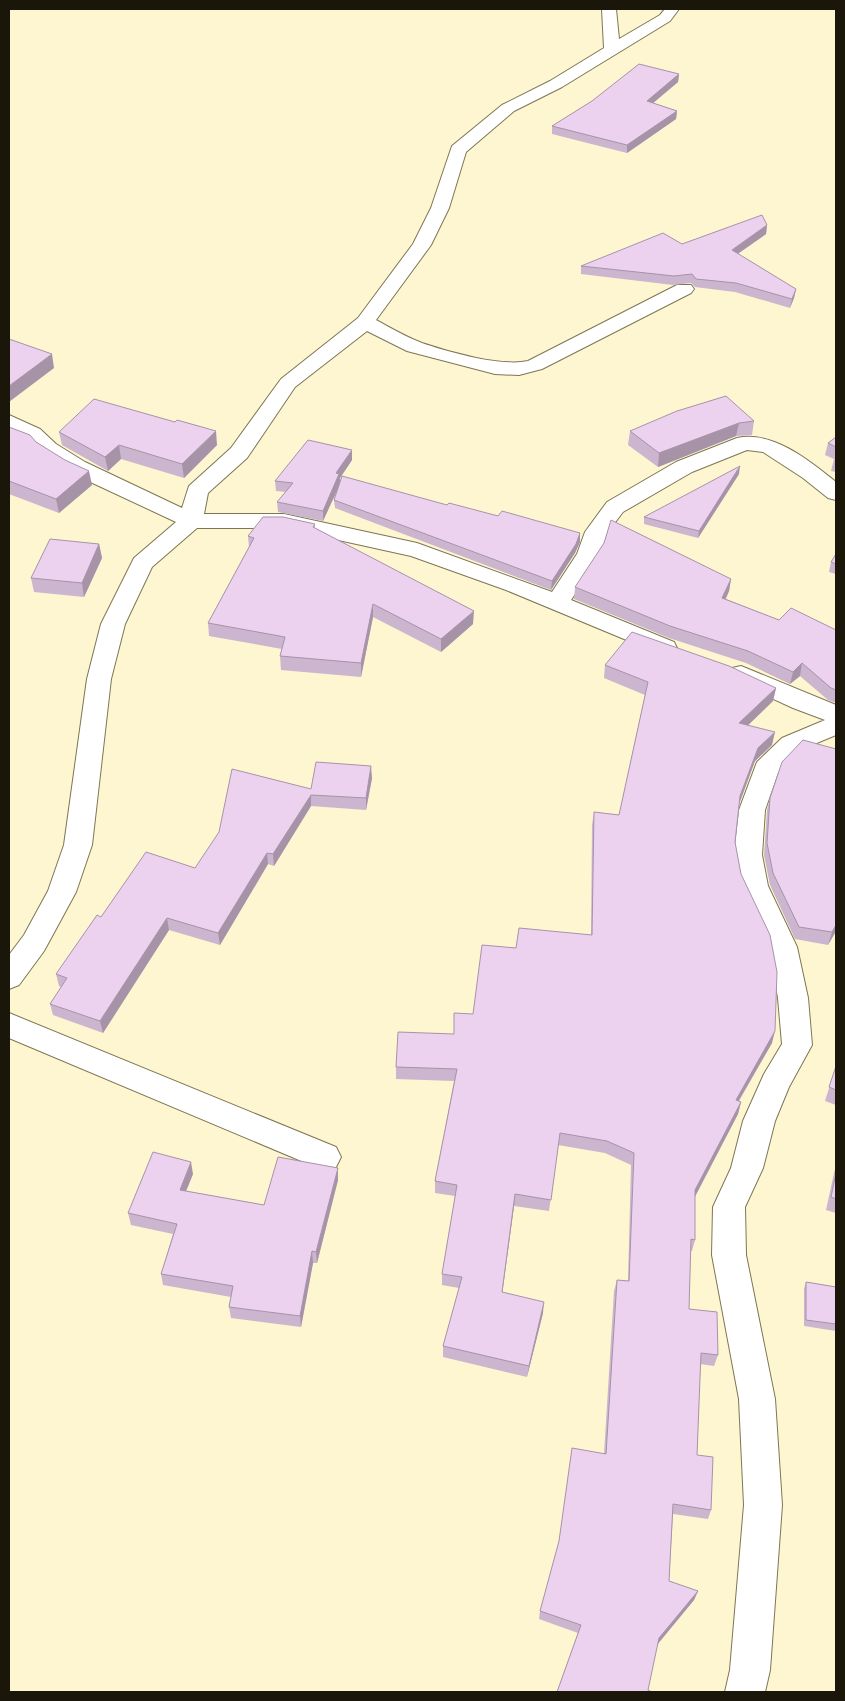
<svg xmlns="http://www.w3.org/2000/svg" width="845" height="1701" viewBox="0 0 845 1701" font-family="Cabin,sans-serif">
	<rect width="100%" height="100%" fill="#fdf6d0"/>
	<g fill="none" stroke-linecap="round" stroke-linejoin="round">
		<defs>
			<g id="minor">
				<path d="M602 9H616L619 39 660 15 665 9H679L670 21 562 87 514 111 466 152 449 208 431 245 376 320C391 328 406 337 422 343 448 352 502 367 528 361L677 285H691L694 289 691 293 542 369 519 375 495 374 407 351 367 331 295 387 247 458 208 493 204 514H284L417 543 552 592 577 554 585 532 607 502 676 462 737 438C773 430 811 462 836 482V500L828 498 803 478 763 452 747 450 692 472 623 512 607 533 601 554 571 600 674 642 677 648 674 654 665 656 506 590 411 556 284 528H197L152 567 125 624 111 679 92 845 76 892 44 951 19 985 9 989V955L24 935 48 891 64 845 87 679 101 624 134 558 176 522 69 472 40 454 26 437 9 429V415L40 429 56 444 85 462 182 508 189 486 231 448 281 379 358 318 413 244 431 208 452 146 502 105 550 81 604 48Z"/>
				<polygon points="741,666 836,705 836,735 800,750 778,773 765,810 762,855 768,886 797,947 808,998 812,1045 789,1087 775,1121 763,1168 745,1207 746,1255 775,1399 782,1505 770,1670 765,1692 725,1692 730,1670 744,1505 739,1399 712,1255 713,1207 731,1168 743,1121 764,1074 782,1044 778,998 769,947 740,886 734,855 739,810 757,762 782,738 825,720 793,708 732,680 729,674 732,668"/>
				<polygon points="9,1013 336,1147 341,1157 336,1167 325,1171 9,1038"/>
			</g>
		</defs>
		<use href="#minor" stroke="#7c7654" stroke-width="2"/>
		<use href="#minor" fill="#fff" fill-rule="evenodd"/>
	</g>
	<g fill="#ccb5ce">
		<polygon points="679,74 678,82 653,103 677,111 676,119 627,153 552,134 552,126"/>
		<polygon points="767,225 766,234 738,254 796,289 794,298 790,308 735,292 695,287 691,283 673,285 581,274 581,266"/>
		<polygon points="754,421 752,435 736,436 658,467 628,445 630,431"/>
		<polygon points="9,427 36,442 92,485 59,513 9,494"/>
		<polygon points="59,432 217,445 184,478 121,459 108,471 62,445"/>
		<polygon points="836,437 836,472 831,471 834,459 825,455 828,443"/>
		<polygon points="352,460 340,478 340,483 580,533 580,542 575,553 551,590 335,508 334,500 339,486 323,521 278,512 277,502 286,492 276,491 275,481"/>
		<polygon points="739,474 698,538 644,524 644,517"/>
		<polygon points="315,524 315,528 473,624 441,652 373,617 361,677 281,670 280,656 282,649 209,636 208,623 249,547 248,536"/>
		<polygon points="99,544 102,558 84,597 34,592 31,578"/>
		<polygon points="836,554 836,574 829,572 831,562"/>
		<polygon points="731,579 729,591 726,599 779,620 836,630 836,703 828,700 800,676 790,684 746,663 669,638 574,599 575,587"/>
		<polygon points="605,665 776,688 773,701 748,725 772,745 755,761 739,805 735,842 772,1043 739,1101 741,1102 738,1114 695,1197 695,1240 692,1251 690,1251 689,1309 718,1355 714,1366 700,1364 697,1455 711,1510 708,1519 673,1514 669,1581 698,1591 694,1600 657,1645 557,1692 578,1633 539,1619 540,1611 559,1544 572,1448 604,1454 614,1291 617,1280 628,1281 631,1165 605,1153 558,1145 549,1211 514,1206 502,1292 543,1313 527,1377 443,1357 443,1346 459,1288 442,1285 442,1274 455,1196 435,1193 435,1181 454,1081 396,1079 396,1067 454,1034 473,1014 516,948 591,935 592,825 594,812 619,815 645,695 604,678"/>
		<polygon points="372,778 366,810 311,806 274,866 268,864 220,945 169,930 103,1033 53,1015 50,1004 61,987 59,986 56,974 101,917 195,868 311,789"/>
		<polygon points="770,798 836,931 828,945 795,939 770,885 764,855 767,810"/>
		<polygon points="836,1066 836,1105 825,1101"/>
		<polygon points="836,1164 836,1213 826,1210"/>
		<polygon points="338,1168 338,1180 317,1263 313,1263 301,1327 231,1318 229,1307 231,1297 163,1285 161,1274 173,1234 131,1225 128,1213 193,1174 186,1191 264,1205"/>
		<polygon points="806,1282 836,1287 836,1331 804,1326 804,1289"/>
	</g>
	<g fill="#a693a8">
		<polygon points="679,74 678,82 646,109 647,101"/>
		<polygon points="677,111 676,119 627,153 627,145"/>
		<polygon points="767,225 766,234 730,259 732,250"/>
		<polygon points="796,289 794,298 790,308 792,299"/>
		<polygon points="52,354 54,368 9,402 9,386"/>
		<polygon points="739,423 736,436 658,467 659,453"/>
		<polygon points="216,431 217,445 184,478 182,464"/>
		<polygon points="119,445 121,459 108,471 105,457"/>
		<polygon points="352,450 352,460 340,478 340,484 323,521 323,511 336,473"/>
		<polygon points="740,466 739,474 698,538 699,531"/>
		<polygon points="89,471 92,485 59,513 56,499"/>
		<polygon points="580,533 580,542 575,553 551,590 552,581"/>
		<polygon points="99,544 102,558 84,597 82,583"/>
		<polygon points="731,579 729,591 720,610 722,598"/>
		<polygon points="373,604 373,617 361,677 361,663"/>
		<polygon points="474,611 473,624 441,652 441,639"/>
		<polygon points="802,663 800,676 790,684 793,672"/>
		<polygon points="776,688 773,701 737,736 739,723"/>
		<polygon points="775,732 772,745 755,761 737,809 740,796 758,748"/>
		<polygon points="371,766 372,778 366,810 366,798"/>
		<polygon points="311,795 311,806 274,866 273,854"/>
		<polygon points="267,853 268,864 220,945 218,933"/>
		<polygon points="167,918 169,930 103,1033 100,1021"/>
		<polygon points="836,925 836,931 828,945 832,932"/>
		<polygon points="775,1031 772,1043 732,1112 736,1100"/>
		<polygon points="741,1102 738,1114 692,1202 695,1190"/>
		<polygon points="191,1162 193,1174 182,1201 180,1190"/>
		<polygon points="338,1168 338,1180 317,1263 316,1252"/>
		<polygon points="515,1194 514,1206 501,1303 502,1292"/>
		<polygon points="312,1251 313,1263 301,1327 300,1316"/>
		<polygon points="544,1302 543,1313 527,1377 529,1366"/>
		<polygon points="698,1591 694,1600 656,1646 659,1638"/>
	</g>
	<g fill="#edd2f0" stroke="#a693a8">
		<polygon points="639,64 679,74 647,101 677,111 627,145 552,126 592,101"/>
		<polygon points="762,215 767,225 732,250 796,289 792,299 736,283 696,279 692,274 674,276 581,266 663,233 682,244"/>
		<polygon points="9,339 52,354 9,386"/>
		<polygon points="726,396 754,421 739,423 659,453 630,431 677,411"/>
		<polygon points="94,399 175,422 177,420 216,431 182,464 119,445 105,457 59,432"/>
		<polygon points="9,427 30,435 36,442 65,460 89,471 56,499 9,481"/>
		<polygon points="836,437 836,447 828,443"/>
		<polygon points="308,440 352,450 336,473 339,474 323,511 277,502 293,483 275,481"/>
		<polygon points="740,466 699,531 644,517"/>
		<polygon points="342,476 447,505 449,503 498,516 502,511 580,533 576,544 552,581 334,500"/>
		<polygon points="263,517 283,517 315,524 313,527 474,611 441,639 373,604 361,663 280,656 285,637 208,623 254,538 248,536"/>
		<polygon points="611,520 731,579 722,598 779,620 791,608 836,630 836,690 831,688 802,663 793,672 748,651 670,626 575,587 604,543"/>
		<polygon points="50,539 99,544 82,583 31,578"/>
		<polygon points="836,554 836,564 831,562"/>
		<polygon points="632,632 729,666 776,688 739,723 775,732 758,748 740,796 735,842 741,874 770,935 777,972 775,1031 736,1100 741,1102 695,1190 695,1240 691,1239 689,1309 717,1312 718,1355 701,1353 697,1455 713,1457 711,1510 673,1504 669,1581 698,1591 659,1638 648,1690 652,1692 557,1692 581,1625 540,1611 559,1541 572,1448 606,1454 617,1280 629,1281 634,1153 607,1141 560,1133 551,1200 515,1194 502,1292 544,1302 529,1366 443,1346 462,1277 442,1274 457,1185 435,1181 457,1069 396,1067 398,1032 454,1034 454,1013 473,1014 482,945 516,948 519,928 592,935 594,812 619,815 648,682 605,665"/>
		<polygon points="803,740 836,749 836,925 832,932 799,927 773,873 767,843 770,798 782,762"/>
		<polygon points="316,762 371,766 366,798 311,795 273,854 267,853 218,933 167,918 100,1021 50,1004 67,978 56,974 97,915 101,917 146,852 195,868 219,832 232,769 311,789"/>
		<polygon points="836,1066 836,1090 829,1087"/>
		<polygon points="153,1152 191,1162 180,1190 264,1205 278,1157 338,1168 316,1252 312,1251 300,1316 229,1307 233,1286 161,1274 177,1224 128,1213"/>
		<polygon points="836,1173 836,1199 831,1197"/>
		<polygon points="806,1282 836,1287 836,1324 806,1320"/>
	</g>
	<rect width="845" height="1701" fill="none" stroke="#1a170a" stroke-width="20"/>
</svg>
